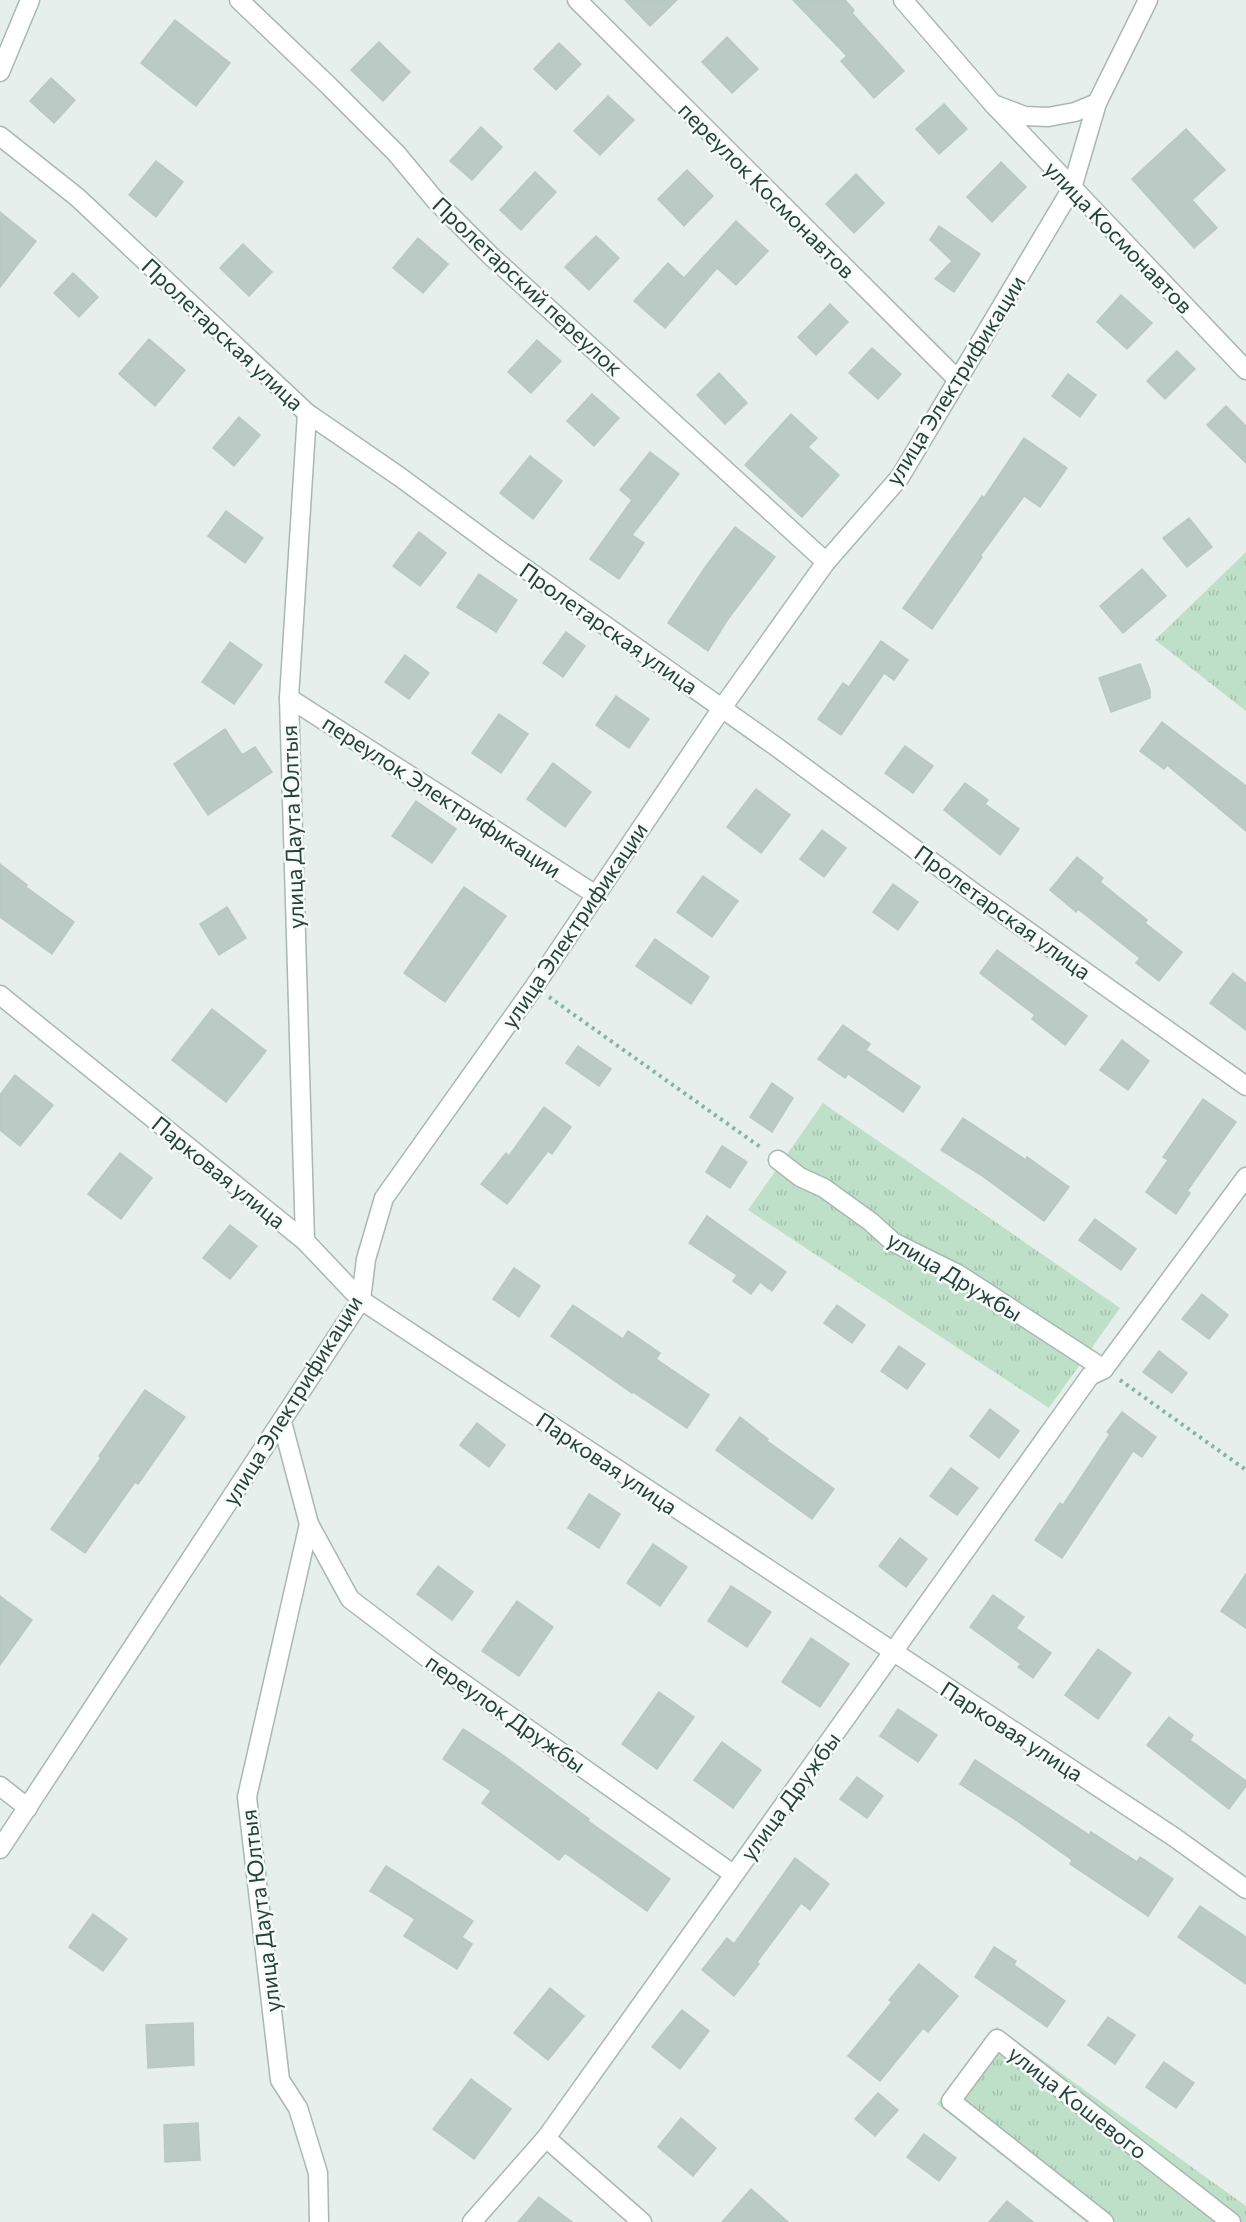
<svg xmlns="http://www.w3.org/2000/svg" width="1246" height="2222" viewBox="0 0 1246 2222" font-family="Commissioner,sans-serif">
	<defs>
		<pattern id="grass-tufts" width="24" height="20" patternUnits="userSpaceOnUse" patternTransform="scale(1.5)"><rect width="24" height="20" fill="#bfe0c8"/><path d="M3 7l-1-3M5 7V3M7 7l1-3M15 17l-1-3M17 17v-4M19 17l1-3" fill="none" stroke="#a4c1ad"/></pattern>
	</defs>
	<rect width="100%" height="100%" fill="#e6efeb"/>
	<g fill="url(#grass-tufts)">
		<polygon points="1246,552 1246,711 1155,640"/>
		<polygon points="823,1103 1120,1308 1049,1408 748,1210"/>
		<polygon points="997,2027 1246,2206 1246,2222 1086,2222 937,2104"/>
	</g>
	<g fill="#bbcac4" stroke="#b8c9c2" stroke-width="1.5">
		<polygon points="625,0 677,0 650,26"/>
		<polygon points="793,0 845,0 854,10 852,13 904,71 874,98 841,61 847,56"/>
		<polygon points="175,20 230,63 196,106 141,63"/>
		<polygon points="727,37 758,69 732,93 702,62"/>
		<polygon points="379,42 410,72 383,101 351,70"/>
		<polygon points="559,43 581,64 556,90 534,69"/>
		<polygon points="51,78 75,100 54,123 30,101"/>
		<polygon points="608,96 634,120 600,155 574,131"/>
		<polygon points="944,104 967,129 939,154 916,129"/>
		<polygon points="481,127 502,147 472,180 450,161"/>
		<polygon points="1186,129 1225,170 1192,200 1217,228 1194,248 1132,179"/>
		<polygon points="156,161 183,182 156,217 129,195"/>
		<polygon points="1001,162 1026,187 992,222 967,197"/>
		<polygon points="687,170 713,196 684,226 658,199"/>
		<polygon points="535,172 556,192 521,230 500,210"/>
		<polygon points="856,174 884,203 854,233 826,204"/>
		<polygon points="0,212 36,241 0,287"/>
		<polygon points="736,221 768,251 736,285 717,268 665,328 634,301 668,263 684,278"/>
		<polygon points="939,226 980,254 954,292 935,279 952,261 930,240"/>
		<polygon points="596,236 619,258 589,290 565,267"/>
		<polygon points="418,238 448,264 423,293 393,268"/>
		<polygon points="243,244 272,272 249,296 220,268"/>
		<polygon points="73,273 98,297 79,317 54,293"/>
		<polygon points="1121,295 1152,323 1127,349 1097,322"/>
		<polygon points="830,304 848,322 816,355 798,337"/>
		<polygon points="149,339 185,370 155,406 119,374"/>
		<polygon points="537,340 561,361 531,393 508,372"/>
		<polygon points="872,348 901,374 878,399 849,373"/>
		<polygon points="1177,351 1195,369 1165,399 1147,381"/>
		<polygon points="719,373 747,403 725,424 697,395"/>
		<polygon points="1068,374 1096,395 1080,417 1052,396"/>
		<polygon points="592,394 619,418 594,446 567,421"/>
		<polygon points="1226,406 1246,426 1246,463 1207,425"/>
		<polygon points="791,414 817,438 808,447 839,475 802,517 745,465"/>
		<polygon points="239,417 260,435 234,466 213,448"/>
		<polygon points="1024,438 1067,468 1040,507 1024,496 980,556 982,557 932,629 903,608 982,496 984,498"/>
		<polygon points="650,452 679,474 632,535 644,543 619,579 590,559 632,500 620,490"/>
		<polygon points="530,456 562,481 533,519 500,493"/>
		<polygon points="226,511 263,538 245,563 208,536"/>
		<polygon points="1189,518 1212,547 1187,567 1163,538"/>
		<polygon points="735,527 775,557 728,619 708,651 668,623 704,569"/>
		<polygon points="419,532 446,553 420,586 393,566"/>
		<polygon points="1142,569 1166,596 1123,633 1100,606"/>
		<polygon points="479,574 517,600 496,632 457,607"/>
		<polygon points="566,632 585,646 563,677 543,663"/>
		<polygon points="881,641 908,660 894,680 884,673 841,735 818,719 843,683 849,687"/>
		<polygon points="230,642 262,665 234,704 202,682"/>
		<polygon points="405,655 429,673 409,699 385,682"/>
		<polygon points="1140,664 1150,690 1150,698 1111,712 1099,678"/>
		<polygon points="616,696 649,719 629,748 596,725"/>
		<polygon points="499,714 528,734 501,773 472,753"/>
		<polygon points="1162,722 1246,786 1246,831 1167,765 1164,769 1140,751"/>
		<polygon points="225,729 242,755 255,747 272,772 208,815 174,764"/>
		<polygon points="905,746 933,766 913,793 885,773"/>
		<polygon points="553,763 591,792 565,827 527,799"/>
		<polygon points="965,783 988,800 985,804 1019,829 1000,855 944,810"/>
		<polygon points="756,789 790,815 761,853 727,827"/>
		<polygon points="416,801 456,829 432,863 392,836"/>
		<polygon points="822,830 846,848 824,877 800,859"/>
		<polygon points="1077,857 1103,878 1100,882 1147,920 1145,923 1182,952 1159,981 1136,963 1140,958 1078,909 1076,912 1050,890"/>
		<polygon points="0,864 27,885 26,887 74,922 52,954 0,917"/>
		<polygon points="703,876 738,901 712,937 677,912"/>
		<polygon points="893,884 918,902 898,930 873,912"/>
		<polygon points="464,887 506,916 445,1002 404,973"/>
		<polygon points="227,907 246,938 219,955 200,924"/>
		<polygon points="655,939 709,977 691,1004 636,966"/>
		<polygon points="997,950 1087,1016 1065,1045 1032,1019 1035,1015 980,973"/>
		<polygon points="1233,973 1246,983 1246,1030 1210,1003"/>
		<polygon points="212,1009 266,1051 226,1102 172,1060"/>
		<polygon points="843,1025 870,1044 866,1050 920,1087 903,1112 848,1074 845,1078 818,1059"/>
		<polygon points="1122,1040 1149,1061 1128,1090 1100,1070"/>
		<polygon points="578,1046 611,1069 599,1086 566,1063"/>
		<polygon points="15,1075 53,1105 20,1146 0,1130 0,1095"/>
		<polygon points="772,1083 793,1098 772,1132 750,1117"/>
		<polygon points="1203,1099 1236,1122 1187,1191 1190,1193 1176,1214 1146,1192 1168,1160 1163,1157"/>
		<polygon points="544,1107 571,1127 552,1154 548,1151 507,1204 481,1184 506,1153 509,1156"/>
		<polygon points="963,1118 1026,1160 1027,1157 1069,1187 1044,1221 981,1175 941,1150"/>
		<polygon points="722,1146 747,1162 730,1188 706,1172"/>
		<polygon points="120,1153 152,1178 121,1219 88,1194"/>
		<polygon points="707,1216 786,1272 772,1291 760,1282 751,1294 733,1281 737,1275 689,1243"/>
		<polygon points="1095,1219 1136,1249 1121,1270 1079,1240"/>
		<polygon points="230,1225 257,1246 230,1279 203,1258"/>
		<polygon points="514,1268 540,1286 519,1317 493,1299"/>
		<polygon points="1202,1294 1228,1315 1209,1339 1182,1319"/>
		<polygon points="573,1305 623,1339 628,1331 660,1353 656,1359 709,1395 687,1428 633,1392 632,1393 551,1336"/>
		<polygon points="837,1305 865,1325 852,1343 824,1323"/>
		<polygon points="899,1346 925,1364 907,1389 881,1371"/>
		<polygon points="1159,1351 1187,1373 1172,1393 1143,1372"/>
		<polygon points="145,1390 185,1417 138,1484 135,1482 85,1553 51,1529 101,1458 99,1456"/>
		<polygon points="990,1409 1019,1431 999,1458 970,1436"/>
		<polygon points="1122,1412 1156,1437 1142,1457 1133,1451 1062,1558 1035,1540 1060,1503 1063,1505 1110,1434 1107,1432"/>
		<polygon points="740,1417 768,1439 767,1441 834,1489 812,1519 716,1450"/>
		<polygon points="477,1423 505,1445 489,1467 460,1445"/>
		<polygon points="951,1468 978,1488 957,1515 930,1496"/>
		<polygon points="589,1494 620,1514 599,1548 568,1528"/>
		<polygon points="900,1538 927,1559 906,1587 879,1566"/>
		<polygon points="653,1544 687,1567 660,1606 627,1583"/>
		<polygon points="438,1566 473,1592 452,1620 417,1594"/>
		<polygon points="1246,1574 1246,1628 1221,1611"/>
		<polygon points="731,1586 771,1612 747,1647 708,1621"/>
		<polygon points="993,1595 1024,1617 1016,1628 1051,1653 1033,1678 1018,1667 1021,1664 970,1627"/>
		<polygon points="0,1596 32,1620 0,1665"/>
		<polygon points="517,1601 553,1627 519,1676 482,1651"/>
		<polygon points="811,1638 849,1664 820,1707 782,1682"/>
		<polygon points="1098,1649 1131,1673 1098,1719 1065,1695"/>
		<polygon points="659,1692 694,1717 657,1769 622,1744"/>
		<polygon points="898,1709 937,1735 918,1762 880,1736"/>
		<polygon points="1169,1717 1193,1735 1190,1740 1246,1781 1246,1786 1229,1809 1147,1745"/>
		<polygon points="463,1729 500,1753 589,1819 588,1821 670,1879 647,1911 565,1853 559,1860 482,1803 491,1791 443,1759"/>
		<polygon points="722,1742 761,1770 733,1808 694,1780"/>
		<polygon points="975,1760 1089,1835 1091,1832 1137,1862 1140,1857 1173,1879 1148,1916 1070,1864 1072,1860 1016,1820 960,1784"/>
		<polygon points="857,1777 883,1796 867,1818 840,1799"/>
		<polygon points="795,1858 829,1884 810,1910 801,1903 757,1962 759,1964 734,1996 702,1970 727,1938 734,1944"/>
		<polygon points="386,1866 473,1921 462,1937 472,1944 457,1969 404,1936 415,1919 370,1891"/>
		<polygon points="1200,1906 1246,1937 1246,1984 1178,1937"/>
		<polygon points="93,1914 127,1939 103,1971 69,1947"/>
		<polygon points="994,1947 1016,1961 1014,1965 1065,2001 1047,2027 975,1977"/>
		<polygon points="919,1964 958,1996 928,2032 923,2028 880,2081 848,2056 892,2002 889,2000"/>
		<polygon points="550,1988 584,2016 548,2060 514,2033"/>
		<polygon points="682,2010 709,2031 680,2069 652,2047"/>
		<polygon points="1108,2017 1135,2035 1115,2064 1088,2045"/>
		<polygon points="193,2023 194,2065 148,2068 146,2025"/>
		<polygon points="1164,2062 1194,2083 1176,2108 1146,2087"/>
		<polygon points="471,2079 511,2109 474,2159 433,2129"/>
		<polygon points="878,2093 898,2110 875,2136 855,2119"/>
		<polygon points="681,2118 716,2148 693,2176 658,2147"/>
		<polygon points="198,2123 200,2160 165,2162 164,2125"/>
		<polygon points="924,2134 956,2158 939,2181 907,2157"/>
		<polygon points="751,2189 788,2222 722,2222"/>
		<polygon points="539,2197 572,2222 518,2222"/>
		<polygon points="1007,2201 1033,2222 989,2222"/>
	</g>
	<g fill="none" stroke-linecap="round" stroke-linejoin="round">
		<defs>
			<g id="minor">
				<polyline points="239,0 329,86 396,153 436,201 491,256 826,562"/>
				<polyline points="577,0 958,380"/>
				<polyline points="903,0 993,104 1025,116 1048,117 1075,112 1097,103"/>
				<polyline points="0,72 30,0"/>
				<polyline points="993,104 1246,370"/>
				<polyline points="0,136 77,197 307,413 400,477 503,553 778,748 977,895 1246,1086"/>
				<polyline points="289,698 596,895"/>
				<polyline points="0,995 305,1241 361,1300 1174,1837 1246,1889"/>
				<polyline points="778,1160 800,1177 824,1188 871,1222 893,1242 958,1274 1104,1369"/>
				<polyline points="305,1241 289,698 307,413"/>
				<polyline points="282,1422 309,1524 247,1797 280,2080 298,2108 318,2173 319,2222"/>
				<polyline points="309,1524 350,1599 429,1659 733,1874"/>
				<polyline points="0,1786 28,1808"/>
				<polyline points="0,1849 361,1300 366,1259 384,1198 534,987 722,708 826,562 900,477 1072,188 1097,103 1148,0"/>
				<polyline points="546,2138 642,2222"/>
				<polyline points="472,2222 546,2138 1090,1376 1104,1369 1246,1177"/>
				<polyline points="1104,2222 951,2101 997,2039 1231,2222"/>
			</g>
		</defs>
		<use href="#minor" stroke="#a8b8b2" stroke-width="21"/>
		<g stroke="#86b3a5" stroke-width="4" stroke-dasharray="3 4.5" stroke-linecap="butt">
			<polyline points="549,997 763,1149"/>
			<polyline points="1120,1380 1246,1470"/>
		</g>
		<use href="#minor" stroke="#fff" stroke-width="18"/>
	</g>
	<g text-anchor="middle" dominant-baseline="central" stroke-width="5" stroke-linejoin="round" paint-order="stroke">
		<g font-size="22" fill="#24423a" stroke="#f7fbf9">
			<text transform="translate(767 190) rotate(45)">переулок Космонавтов</text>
			<text transform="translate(1119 237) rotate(46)">улица Космонавтов</text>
			<text transform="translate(528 286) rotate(43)">Пролетарский переулок</text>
			<text transform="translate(223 334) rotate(43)">Пролетарская улица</text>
			<text transform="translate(955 380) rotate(-58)">улица Электрификации</text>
			<text transform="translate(609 628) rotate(35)">Пролетарская улица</text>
			<text transform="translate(442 796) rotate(33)">переулок Электрификации</text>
			<text transform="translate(292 827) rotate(-92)">улица Даута Юлтыя</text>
			<text transform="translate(1003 912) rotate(36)">Пролетарская улица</text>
			<text transform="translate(574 925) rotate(-56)">улица Электрификации</text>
			<text transform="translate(219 1172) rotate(39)">Парковая улица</text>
			<text transform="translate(955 1276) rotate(31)">улица Дружбы</text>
			<text transform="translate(292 1400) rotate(-58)">улица Электрификации</text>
			<text transform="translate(607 1463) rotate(34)">Парковая улица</text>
			<text transform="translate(506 1713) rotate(35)">переулок Дружбы</text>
			<text transform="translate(1012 1731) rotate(33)">Парковая улица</text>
			<text transform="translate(790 1796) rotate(-54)">улица Дружбы</text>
			<text transform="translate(260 1911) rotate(-97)">улица Даута Юлтыя</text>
			<text transform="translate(1078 2102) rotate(38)">улица Кошевого</text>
		</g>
	</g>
</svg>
